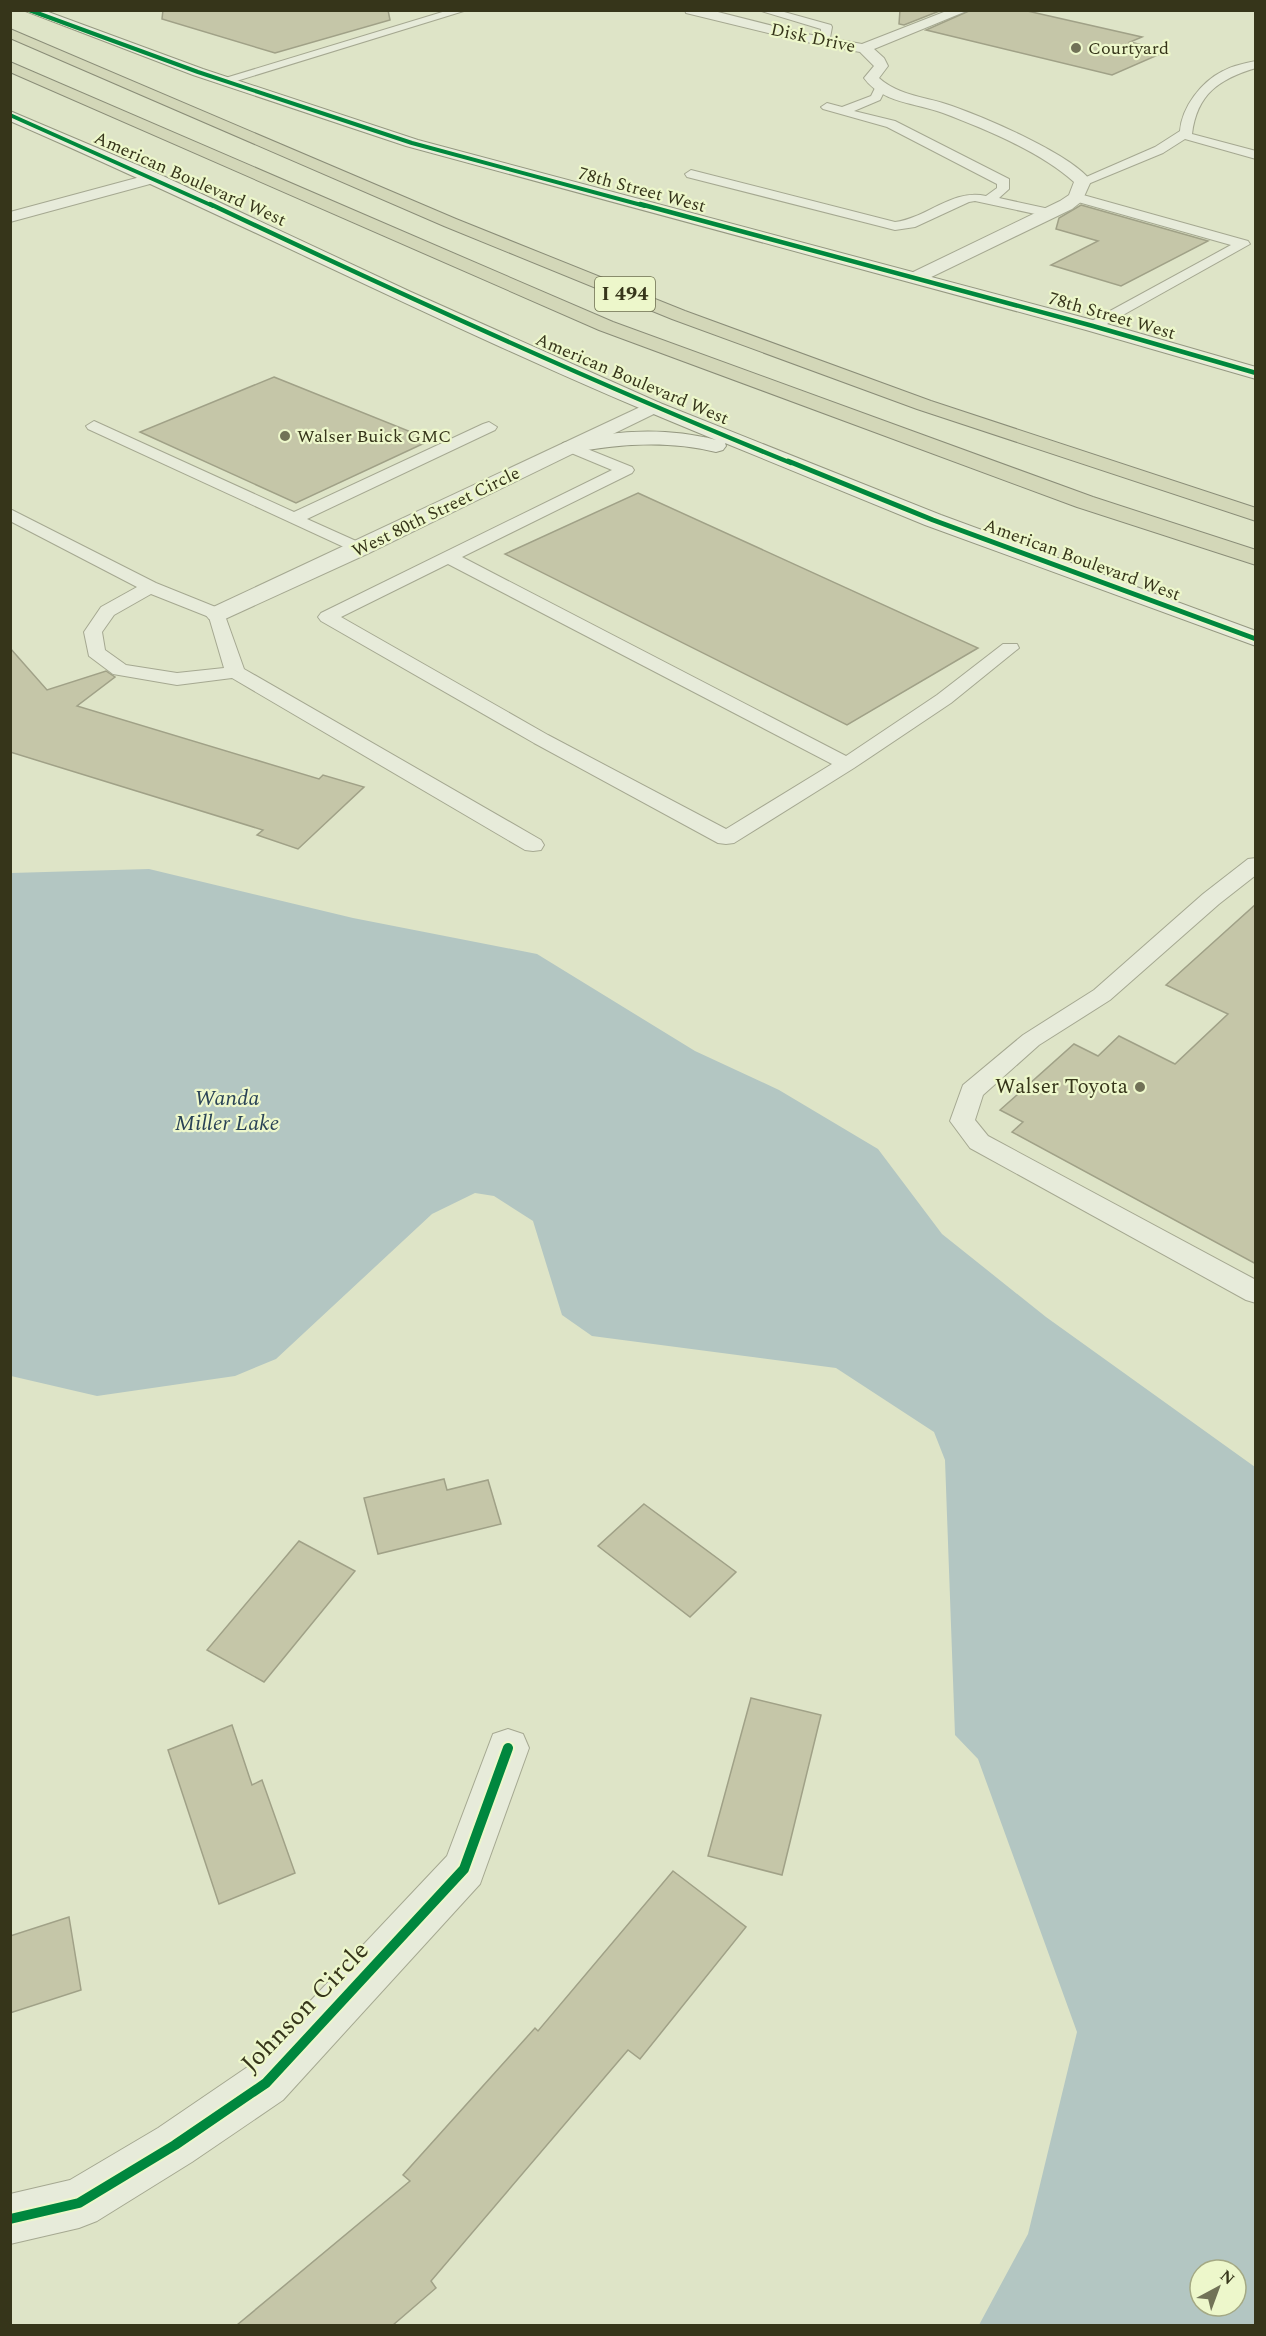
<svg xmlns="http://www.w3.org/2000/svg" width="1266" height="2336" viewBox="0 0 1266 2336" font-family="Spectral,serif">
	<rect width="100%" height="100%" fill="#dee4c7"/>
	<path fill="#b3c6c2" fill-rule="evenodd" d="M149 869 353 918 537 954 695 1051 779 1090 878 1149 942 1234 1046 1317 1255 1467V2325H979L1028 2234 1077 2032 978 1759 955 1735 945 1460 934 1432 836 1368 592 1336 562 1315 533 1221 494 1196 475 1193 432 1214 276 1359 235 1376 97 1396 11 1376V873ZM1200 2270H1236V2306H1200Z"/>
	<g fill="#c5c6a8" stroke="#a0a187" stroke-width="1.5">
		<polygon points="163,10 388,10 390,20 275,53 162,19"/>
		<polygon points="900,10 942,10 904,25 899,24"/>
		<polygon points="971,10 1023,10 1142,37 1130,42 1167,51 1112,75 926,30"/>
		<polygon points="1081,205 1208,241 1121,286 1051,265 1098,241 1056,229 1059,218"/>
		<polygon points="274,377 431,440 296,503 140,432"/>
		<polygon points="638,493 978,648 847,725 505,554"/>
		<polygon points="10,648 47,690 106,671 115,677 77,706 319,779 323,775 364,787 298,849 257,835 263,830 10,752"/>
		<polygon points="1256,904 1256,1264 1012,1132 1023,1122 1000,1110 1074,1044 1098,1056 1119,1036 1175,1064 1228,1014 1166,985"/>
		<polygon points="444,1479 447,1490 488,1480 501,1524 378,1554 364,1498"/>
		<polygon points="644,1504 736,1572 690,1617 598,1546"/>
		<polygon points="299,1541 355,1571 264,1682 207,1650"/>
		<polygon points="751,1698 821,1715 782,1875 708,1856"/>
		<polygon points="232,1725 252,1785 262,1780 295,1873 219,1904 168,1750"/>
		<polygon points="673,1871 746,1927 640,2059 628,2050 431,2281 436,2288 393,2325 237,2325 410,2181 403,2175 535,2028 538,2031"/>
		<polygon points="69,1917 81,1990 10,2013 10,1936"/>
	</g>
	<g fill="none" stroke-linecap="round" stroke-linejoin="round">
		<defs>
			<g id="lane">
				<polygon points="449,10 467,10 230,83 222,83 220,81 222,79"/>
				<polygon points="758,10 777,10 831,25 832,27 829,43 821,43 821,29"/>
				<path d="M1256 61V68C1219 79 1197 94 1192 134L1256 151V159L1185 139 1163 153 1088 184 1083 185 1077 181 1155 147 1180 131C1182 107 1201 82 1223 71 1232 66 1245 63 1256 61Z"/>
				<path d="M880 85 886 88 880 100 854 111 895 121 1009 179V189L999 198 1054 210 1056 213 1054 216 1049 217 975 201 969 202 915 227 895 230 687 177 685 174 691 170 895 222C927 218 953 188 986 196L997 188V184L887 127 823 109 821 107 827 103 842 107 871 96 876 86Z"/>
				<polygon points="1076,193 1248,241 1250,244 1098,329 1088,329 1086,326 1088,323 1231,245 1071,200 1070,197"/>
				<polygon points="94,421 294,512 483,424 489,422 497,427 495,430 307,519 365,545 368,549 365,553 359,554 88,429 86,426"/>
				<path d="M570 442 632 467 634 470 632 473 462 557 846 756 937 695 1003 644H1017L1019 648 951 703 854 768 734 843 726 844 718 843 534 743 321 621 318 617 321 613 612 470 564 450 562 447ZM448 564 832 764 726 829 548 735 341 617Z"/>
				<path d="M10 509 156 583 223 610 244 669 541 840 544 845 541 850 533 851 525 850 232 678 177 685 113 674 89 656 84 632 101 607 137 587 10 521ZM151 594 209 617 224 668 177 673 126 665 105 650 102 632 114 615Z"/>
				<polygon points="1256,858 1256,875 1219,904 1110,1000 1039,1045 983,1095 975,1120 988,1136 1256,1280 1256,1303 1246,1300 970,1148 950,1121 963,1085 1023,1035 1094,990 1203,894 1248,859"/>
			</g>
			<g id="street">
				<path d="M685 10H710L801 33 862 44 949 10H969L874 49 884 58 888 66 879 78C899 96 928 97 952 106 986 118 1071 154 1091 181L1082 201 1072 209 921 282H909L906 278 909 274 1060 201 1069 195 1074 182C1041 152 985 129 943 113 916 103 882 103 864 78L874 66 860 52 801 41 686 13Z"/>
				<polygon points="155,173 163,178 161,181 10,222 10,212"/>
				<polygon points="653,401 660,403 663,407 660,411 367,554 225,619 217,621 209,619 205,614 209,609"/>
				<polygon points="508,1729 523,1734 529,1748 480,1884 283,2100 192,2162 97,2221 79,2228 10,2244 10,2194 70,2180 158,2128 249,2066 447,1856 493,1734"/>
			</g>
			<g id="secondary">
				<polygon points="23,10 43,10 203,69 418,140 1100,322 1256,367 1256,379 1086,330 406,146 193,75"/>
				<path d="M10 111 161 175 411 292 660 403 941 515 1256 631V646L925 525 725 443 726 446 723 450 716 452C666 440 620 444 570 453L563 451 560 447 563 443C613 430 665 427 716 440 476 343 247 224 10 121Z"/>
			</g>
			<g id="highway">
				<polygon points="10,29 456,219 685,311 931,401 1256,508 1256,521 917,409 672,319 444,226 10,38"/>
				<polygon points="10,62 613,322 1093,497 1256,550 1256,565 1077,507 599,330 10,72"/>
			</g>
		</defs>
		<use href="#lane" stroke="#a5a891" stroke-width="2"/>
		<use href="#street" stroke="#a5a891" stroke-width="2"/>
		<use href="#secondary" stroke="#959881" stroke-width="2"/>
		<use href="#highway" stroke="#8a8d78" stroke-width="2"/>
		<use href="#lane" fill="#e7ebda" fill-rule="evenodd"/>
		<use href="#street" fill="#e7ebda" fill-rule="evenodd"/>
		<use href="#secondary" fill="#e7ebda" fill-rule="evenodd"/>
		<use href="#highway" fill="#d3d7b8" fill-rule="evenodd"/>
		<defs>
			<g id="cycleway-far3">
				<polyline points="29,10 198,72 412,143 645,206"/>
				<polyline points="10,115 213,206"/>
			</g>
			<g id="cycleway-far2">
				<path d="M210 204C402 295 594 383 791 463"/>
				<polyline points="640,204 1093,326 1256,373"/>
			</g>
			<polyline id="cycleway-far1" points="788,461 933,520 1256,639"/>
			<polyline id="cycleway" points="10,2219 79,2203 175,2145 266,2083 464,1869 508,1748"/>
		</defs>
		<use href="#cycleway-far3" stroke="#edf7cb" stroke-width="5"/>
		<use href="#cycleway-far2" stroke="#edf7cb" stroke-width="7"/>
		<use href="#cycleway-far1" stroke="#edf7cb" stroke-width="8"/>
		<use href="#cycleway" stroke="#edf7cb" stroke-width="14"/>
		<use href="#cycleway-far3" stroke="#00873e" stroke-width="4"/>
		<use href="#cycleway-far2" stroke="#00873e" stroke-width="4.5"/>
		<use href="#cycleway-far1" stroke="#00873e" stroke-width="5"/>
		<use href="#cycleway" stroke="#00873e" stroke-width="10"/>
	</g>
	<g fill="#717257" stroke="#edf7cb" stroke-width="2">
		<circle cx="1076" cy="48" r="6"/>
		<circle cx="285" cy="436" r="6"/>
		<circle cx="1140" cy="1087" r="6"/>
	</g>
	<g text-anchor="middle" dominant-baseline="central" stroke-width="4.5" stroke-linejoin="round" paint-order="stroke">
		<g font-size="18" fill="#36351a" stroke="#edf7cb">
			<text transform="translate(813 38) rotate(12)">Disk Drive</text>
			<text transform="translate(190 179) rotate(24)">American Boulevard West</text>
			<text transform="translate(642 190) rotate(15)">78th Street West</text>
			<text transform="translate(1112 316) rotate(16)">78th Street West</text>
			<text transform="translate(632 379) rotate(23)">American Boulevard West</text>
			<text transform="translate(436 512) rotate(-26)">West 80th Street Circle</text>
			<text transform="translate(1082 560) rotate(20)">American Boulevard West</text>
		</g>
		<g font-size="18" fill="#36351a" stroke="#edf7cb" text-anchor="start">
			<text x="1088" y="48">Courtyard</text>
			<text x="297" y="436">Walser Buick GMC</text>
		</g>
		<rect fill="#edf7cb" stroke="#6d6f4f" stroke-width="1.5" x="595" y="277" width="60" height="34" rx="4.5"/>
		<g font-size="20" font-weight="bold" fill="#36351a">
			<text x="625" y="294">I 494</text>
		</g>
		<g font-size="21" fill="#36351a" stroke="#edf7cb" text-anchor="end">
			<text x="1128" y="1087">Walser Toyota</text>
		</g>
		<g font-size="22" font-style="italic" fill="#294256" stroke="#edf7cb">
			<text x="227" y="1098">Wanda<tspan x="227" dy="25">Miller Lake</tspan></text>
		</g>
		<g font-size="26" fill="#36351a" stroke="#edf7cb">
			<text transform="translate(305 2007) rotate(-46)">Johnson Circle</text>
		</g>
	</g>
	<rect width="1266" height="2336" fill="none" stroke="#36351a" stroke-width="24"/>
	<g transform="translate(1218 2288) rotate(41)"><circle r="28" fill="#edf7cb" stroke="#a4a984" stroke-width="1.5"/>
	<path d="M0-4.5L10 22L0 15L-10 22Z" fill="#717257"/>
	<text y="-9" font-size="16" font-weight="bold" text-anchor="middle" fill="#36351a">N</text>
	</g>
</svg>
